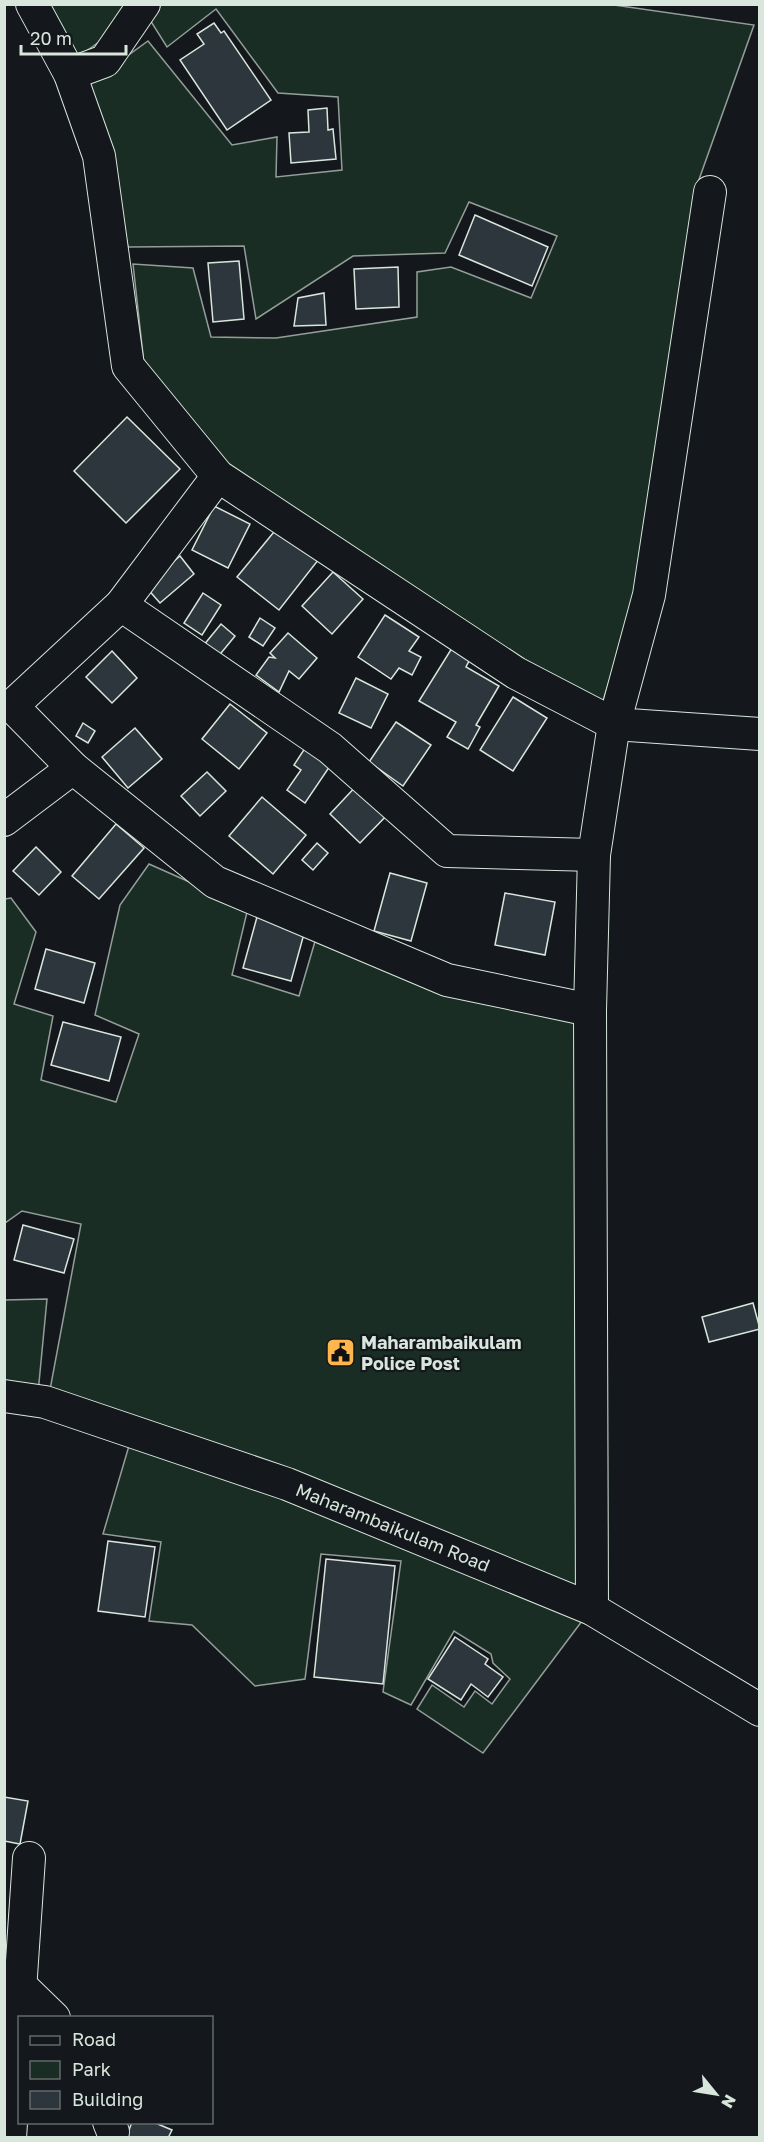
<svg xmlns="http://www.w3.org/2000/svg" width="764" height="2142" viewBox="0 0 764 2142" font-family="'Golos Text',sans-serif">
	<rect width="100%" height="100%" fill="#14181c"/>
	<g fill="#1a2d24" stroke="#939e99" stroke-width="1.5">
		<polygon points="607,4 754,25 696,188 634,601 602,704 491,640 226,469 144,364 133,264 193,268 211,337 276,338 417,317 417,272 451,267 531,298 557,236 469,202 445,253 353,256 256,319 244,246 128,247 110,162 80,83 109,69 148,41 232,145 277,137 276,177 342,170 338,97 278,93 216,9 167,47 150,20 157,5"/>
		<polygon points="40,5 135,5 124,24 71,62"/>
		<polygon points="149,864 248,908 232,975 299,996 316,938 581,1016 584,1597 49,1395 81,1224 22,1211 5,1223 5,899 11,898 36,932 14,1004 53,1016 41,1080 116,1102 139,1034 95,1015 120,905"/>
		<polygon points="47,1299 38,1393 5,1387 4,1300"/>
		<polygon points="131,1439 585,1617 483,1753 417,1709 432,1685 464,1707 475,1691 492,1704 510,1679 493,1663 491,1654 454,1631 411,1705 383,1692 401,1561 321,1554 305,1679 255,1686 192,1625 149,1621 161,1542 103,1534"/>
	</g>
	<g fill="#2c363c" stroke="#d8e6dc" stroke-width="1.5">
		<polygon points="214,23 221,33 224,31 271,100 227,130 180,60 204,44 197,34"/>
		<polygon points="327,108 328,130 333,129 336,159 291,163 289,133 309,132 308,110"/>
		<polygon points="475,215 548,247 532,286 459,255"/>
		<polygon points="239,261 244,319 213,322 208,263"/>
		<polygon points="398,267 399,307 356,309 354,269"/>
		<polygon points="324,293 326,325 294,326 298,298"/>
		<polygon points="127,417 180,469 126,523 74,471"/>
		<polygon points="214,506 250,524 228,568 192,550"/>
		<polygon points="278,527 319,559 279,610 237,577"/>
		<polygon points="180,556 194,574 160,603 145,586"/>
		<polygon points="333,572 363,599 332,634 302,606"/>
		<polygon points="203,593 221,605 202,635 184,623"/>
		<polygon points="385,615 419,637 409,651 421,657 412,675 399,668 391,679 358,657"/>
		<polygon points="260,618 275,628 263,646 249,637"/>
		<polygon points="221,624 235,636 217,658 203,646"/>
		<polygon points="288,633 317,658 299,679 289,671 279,692 256,675 269,657 275,658 270,653"/>
		<polygon points="452,648 470,659 466,667 499,686 476,725 480,727 468,749 447,737 456,722 419,701"/>
		<polygon points="112,651 137,678 112,703 86,677"/>
		<polygon points="356,678 388,694 371,728 339,713"/>
		<polygon points="513,697 547,718 513,771 480,750"/>
		<polygon points="230,704 267,733 239,769 202,739"/>
		<polygon points="396,722 431,745 403,786 369,762"/>
		<polygon points="83,723 95,731 88,743 76,736"/>
		<polygon points="135,728 162,759 128,788 102,757"/>
		<polygon points="309,742 334,760 305,803 287,790 301,770 294,765"/>
		<polygon points="207,772 226,791 200,816 181,796"/>
		<polygon points="359,783 390,812 360,843 330,814"/>
		<polygon points="262,797 306,835 273,874 229,836"/>
		<polygon points="116,824 144,848 99,899 72,876"/>
		<polygon points="317,843 328,853 313,870 302,860"/>
		<polygon points="36,847 61,872 39,895 13,871"/>
		<polygon points="390,873 427,883 411,941 374,931"/>
		<polygon points="505,893 555,902 545,955 495,945"/>
		<polygon points="257,917 305,930 291,981 243,968"/>
		<polygon points="46,949 95,963 84,1003 35,989"/>
		<polygon points="63,1022 121,1037 109,1081 51,1065"/>
		<polygon points="23,1225 74,1239 64,1273 14,1260"/>
		<polygon points="753,1303 760,1329 709,1342 702,1317"/>
		<polygon points="108,1541 155,1547 145,1617 98,1611"/>
		<polygon points="326,1559 395,1566 383,1684 314,1677"/>
		<polygon points="455,1637 488,1659 485,1664 503,1677 488,1697 471,1684 461,1700 428,1679"/>
		<polygon points="4,1797 28,1801 20,1844 4,1841"/>
		<polygon points="132,2122 153,2122 172,2130 168,2138 126,2138"/>
	</g>
	<g fill="none" stroke-linecap="round" stroke-linejoin="round">
		<defs>
			<g id="street">
				<polyline points="32,4 70,74 99,156 128,366 218,476 516,673 614,724 594,855 590,1010 592,1609"/>
				<polyline points="70,74 105,61 144,4"/>
				<polyline points="710,192 649,595 614,724 760,734"/>
				<polyline points="218,476 121,605 12,706 73,768 215,882 447,980 590,1010"/>
				<polyline points="121,605 330,748 447,851 594,855"/>
				<polyline points="4,820 73,768"/>
				<polyline points="4,1396 45,1402 287,1484 592,1609 760,1710"/>
				<polyline points="21,1986 54,2018"/>
				<polyline points="109,2122 113,2132"/>
				<polyline points="10,2138 29,1858"/>
			</g>
		</defs>
		<use href="#street" stroke="#d8e6dc" stroke-width="34"/>
		<use href="#street" stroke="#14181c" stroke-width="32"/>
	</g>
	<defs>
		<symbol id="civic-square" viewBox="-11 -11 22 22"><rect x="-9" y="-9" width="18" height="18" rx="4" fill="#ffb74d" stroke="#14181c"/><path d="M-.6-6.5H3V-4.5H.6V-3L4-1V1h2V6H-6V1h2V-1L-.6-3ZM-1.2 2.5V6h2.4V2.5Z" fill="#111"/></symbol>
	</defs>
	<g fill-rule="evenodd">
		<use href="#civic-square" x="324" y="1336" width="33" height="33"/>
	</g>
	<g text-anchor="middle" dominant-baseline="central" stroke-width="4.5" stroke-linejoin="round" paint-order="stroke">
		<g font-size="18" font-weight="bold" fill="#d8e6dc" stroke="#14181c" text-anchor="start">
			<text x="361" y="1342">Maharambaikulam<tspan x="361" dy="21">Police Post</tspan></text>
		</g>
		<g font-size="18" fill="#d8e6dc" stroke="#14181c">
			<text transform="translate(393 1527) rotate(22)">Maharambaikulam Road</text>
		</g>
	</g>
	<rect width="764" height="2142" fill="none" stroke="#d8e6dc" stroke-width="12"/>
	<rect x="18" y="2016" width="195" height="108" fill="#14181c" stroke="#626a69" stroke-width="1.5"/>
	<rect x="30" y="2036" width="30" height="9" fill="#14181c" stroke="#626a69" stroke-width="1.5"/>
	<text x="72" y="2046" font-size="18" fill="#d8e6dc">Road</text>
	<rect x="30" y="2061" width="30" height="18" fill="#1a2d24" stroke="#626a69" stroke-width="1.5"/>
	<text x="72" y="2076" font-size="18" fill="#d8e6dc">Park</text>
	<rect x="30" y="2091" width="30" height="18" fill="#2c363c" stroke="#626a69" stroke-width="1.5"/>
	<text x="72" y="2106" font-size="18" fill="#d8e6dc">Building</text>
	<g transform="translate(716 2094) rotate(120)" stroke="#14181c" stroke-width="4.5" paint-order="stroke">
	<path d="M0-4.5L10 22L0 15L-10 22Z" fill="#d8e6dc"/>
	<text y="-9" font-size="16" font-weight="bold" text-anchor="middle" fill="#d8e6dc">N</text>
	</g>
	<path d="M21 45v9h105v-9" fill="none" stroke="#d8e6dc" stroke-width="3"/>
	<text x="30" y="45" font-size="18" fill="#d8e6dc" stroke="#14181c" stroke-width="4.5" paint-order="stroke">20 m</text>
</svg>
